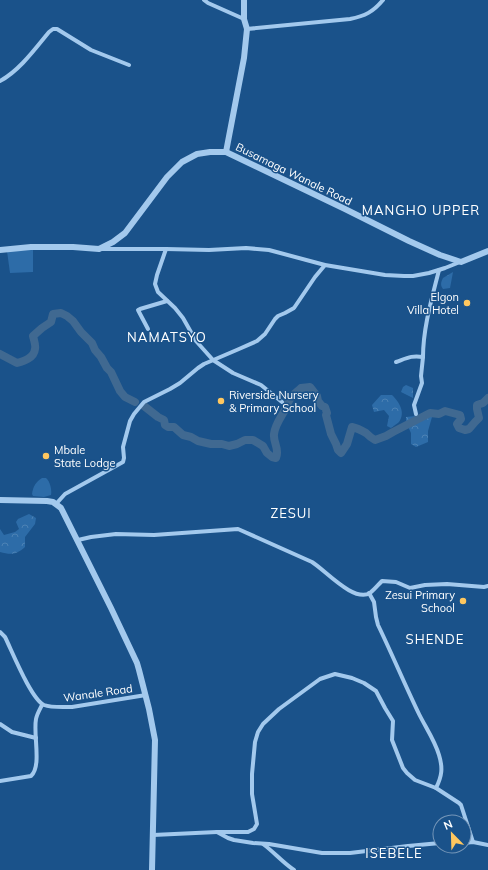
<svg xmlns="http://www.w3.org/2000/svg" width="488" height="870" viewBox="0 0 488 870" font-family="Mulish,sans-serif">
	<defs>
		<pattern id="forest-crowns" width="20" height="18" patternUnits="userSpaceOnUse"><rect width="20" height="18" fill="#2d6ca8"/><path d="M2 6a3 3 0 1 1 6 0M12 15a3 3 0 1 1 6 0" fill="none" stroke="#4c82b5"/></pattern>
	</defs>
	<rect width="100%" height="100%" fill="#1a528a"/>
	<g fill="#2d6ca8">
		<polygon points="33,250 33,272 10,273 7,251"/>
		<path d="M42 478H46C50 481 52 490 51 495L44 497 33 496 32 494C33 486 36 482 42 478Z"/>
	</g>
	<g fill="url(#forest-crowns)">
		<path d="M453 272 450 288 443 289C440 285 441 282 443 278Z"/>
		<polygon points="406,385 413,388 413,398 401,392 403,387"/>
		<path d="M381 395H392C399 402 406 412 399 422 397 424 393 426 391 428L387 426 389 416 384 410 374 412 372 405Z"/>
		<polygon points="426,413 432,417 428,431 428,442 416,447 411,444 411,433 406,422 406,417 416,416"/>
		<path d="M29 514 36 518 35 524 25 537V547C16 555 11 555 0 552V529L4 535 15 532 19 529 16 522 18 519Z"/>
	</g>
	<g fill="none" stroke-linecap="round" stroke-linejoin="round">
		<g stroke="#406991" stroke-width="8">
			<path d="M0 354 17 363C24 361 34 358 35 349 36 346 34 340 33 336L42 328 51 322 53 314 61 313 67 316 73 321 81 332 92 343 95 350 101 357 107 368 111 372 120 391 125 397 135 402"/>
			<path d="M144 406 158 417 164 420 165 425 168 427H174L183 435 191 437 198 441 211 444H222L229 446 237 444 245 440H253L263 446 267 453 272 457 276 458C280 449 273 443 274 434 275 424 282 416 286 408 287 405 288 402 290 399 292 395 297 392 301 388L310 387 317 396 318 401 322 406 325 407 327 413 326 415 331 434 336 444 338 450 341 453 347 444 352 427C357 428 361 430 366 433 369 436 371 438 375 440L386 436 393 432 430 413 439 414 445 411 460 415 461 419 457 424 459 428 465 430 469 429 475 422 479 418 477 409V405L483 403 488 398"/>
		</g>
		<g stroke="#a3c9ed" stroke-width="4">
			<polyline points="204,0 208,3 244,19"/>
			<path d="M247 29 350 19C365 16 373 12 383 0"/>
			<path d="M0 81C19 71 35 49 49 32L53 29H57L91 50 129 65"/>
			<polyline points="102,249 166,249 209,250 246,248 269,250 325,265 385,275 404,276 413,276 429,273 445,268 460,262"/>
			<polyline points="166,249 157,275 155,284 158,292 175,308 183,318 196,341 213,360 233,373 261,385 282,402"/>
			<polyline points="148,329 138,310 140,309 167,301"/>
			<path d="M396 362C407 358 412 355 423 357 423 328 432 298 439 270"/>
			<polyline points="416,414 414,405 422,383 421,376 423,357"/>
			<polyline points="56,504 65,494 123,462 124,458 123,447 130,421 134,414 144,402 170,389 180,383 198,368 204,364 239,349 257,341 265,334 275,319 278,316 285,313 294,308 315,277 325,265"/>
			<path d="M78 540 91 537 116 534 154 535 238 529 312 562C325 570 354 603 370 593 374 590 378 585 382 581L396 582 410 588 425 585 447 584 484 587 488 586"/>
			<path d="M369 593 374 602 376 617 378 625C392 654 405 685 419 714 426 728 435 741 439 755 443 768 442 776 436 788L459 803 461 805 473 842"/>
			<path d="M0 632 5 637C12 651 31 699 44 705 52 708 63 707 72 707L146 695"/>
			<polyline points="0,724 12,732 36,738"/>
			<path d="M0 781 31 776C42 766 33 735 36 719 37 714 40 709 42 705"/>
			<polyline points="217,832 228,838 234,840 253,843 269,844 322,853 350,853 408,846 440,843"/>
			<polyline points="153,835 217,832 248,832 254,829 257,824 252,794 252,774 255,742 258,732 263,724 279,709 320,679 335,674 352,678 364,683 376,691 385,708 393,721 392,740 403,768 407,773 415,780 436,788"/>
			<polyline points="464,843 473,842 488,845"/>
			<path d="M263 844C274 852 282 862 294 870"/>
		</g>
		<g stroke="#a3c9ed" stroke-width="6">
			<polyline points="226,152 244,58 247,29 244,19 244,0"/>
			<polyline points="0,250 31,247 73,247 99,249 113,242 125,233 167,177 182,162 197,154 210,152 226,152 345,209 409,241 440,255 461,262 488,251"/>
			<polyline points="0,500 47,501 53,502 61,508 111,608 137,663 139,670 149,709 155,740 152,870"/>
		</g>
	</g>
	<g fill="#ffc75f" stroke="#1a528a" stroke-width="1.5">
		<circle cx="467" cy="303" r="4"/>
		<circle cx="221" cy="401" r="4"/>
		<circle cx="46" cy="456" r="4"/>
		<circle cx="463" cy="601" r="4"/>
	</g>
	<g text-anchor="middle" dominant-baseline="central" stroke-width="3" stroke-linejoin="round" paint-order="stroke">
		<g font-size="11" fill="#fff" stroke="#1a528a">
			<text transform="translate(294 174) rotate(26)">Busamaga Wanale Road</text>
			<text transform="translate(98 693) rotate(-8)">Wanale Road</text>
		</g>
		<g font-size="11" fill="#fff" stroke="#1a528a" text-anchor="end">
			<text x="459" y="297">Elgon<tspan x="459" dy="13">Villa Hotel</tspan></text>
			<text x="229" y="395" text-anchor="start">Riverside Nursery<tspan x="229" dy="13">&amp; Primary School</tspan></text>
			<text x="54" y="450" text-anchor="start">Mbale<tspan x="54" dy="13">State Lodge</tspan></text>
			<text x="455" y="595">Zesui Primary<tspan x="455" dy="13">School</tspan></text>
		</g>
		<g font-size="13" letter-spacing="1" fill="#fff" stroke="#1a528a">
			<text x="421" y="210">MANGHO UPPER</text>
			<text x="167" y="337">NAMATSYO</text>
			<text x="291" y="513">ZESUI</text>
			<text x="435" y="639">SHENDE</text>
			<text x="394" y="853">ISEBELE</text>
		</g>
	</g>
	<g transform="translate(452 834) rotate(337)"><circle r="19" fill="#1a528a" stroke="#7697b9"/>
	<path d="M0-3L7 15L0 10L-7 15Z" fill="#ffc75f"/>
	<text y="-6" font-size="11" font-weight="bold" text-anchor="middle" fill="#ffffff">N</text>
	</g>
</svg>
